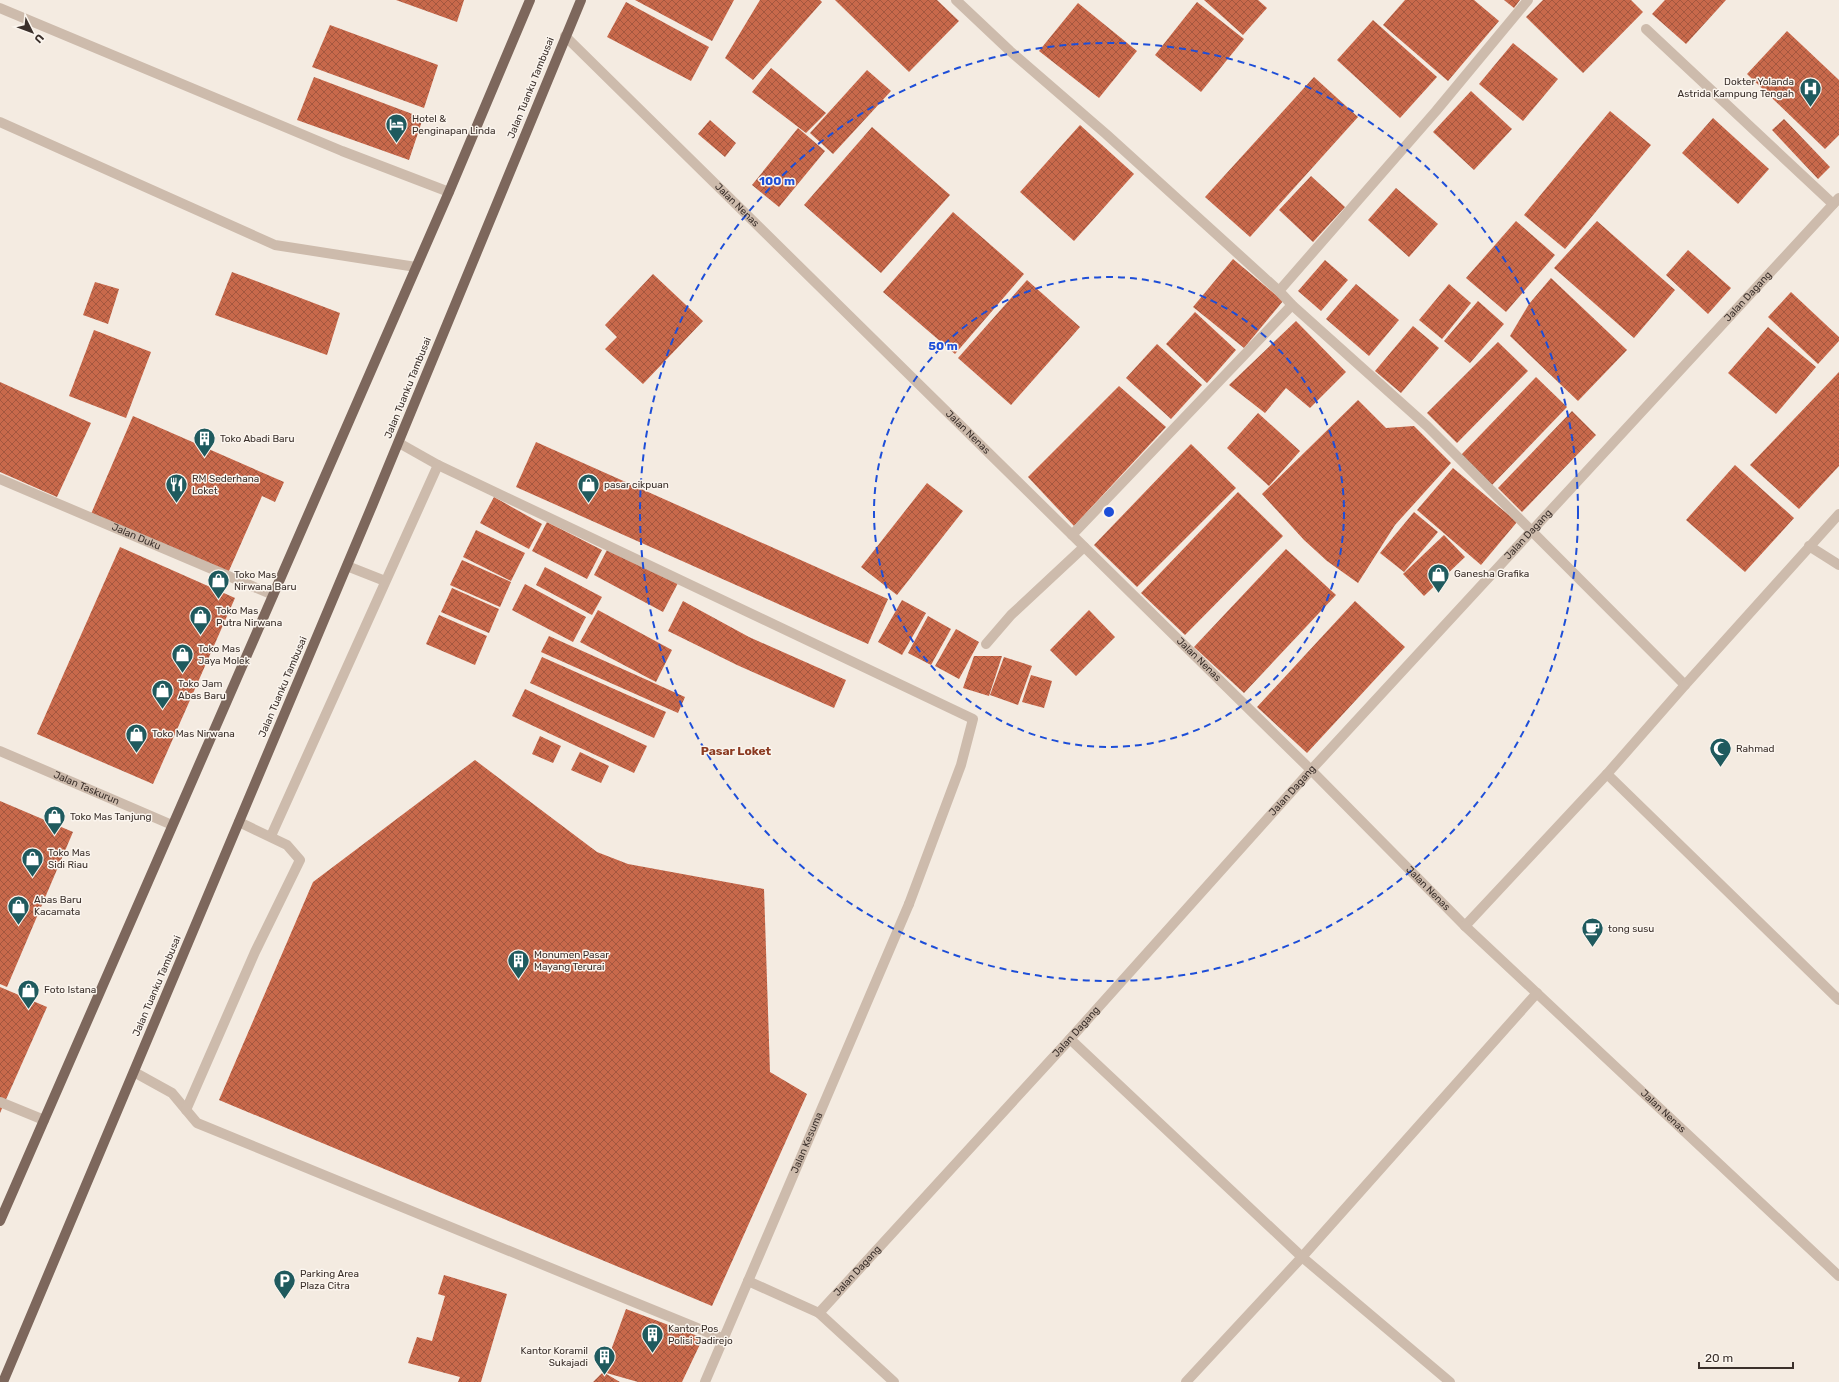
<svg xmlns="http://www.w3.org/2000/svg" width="1839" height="1382" viewBox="0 0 1839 1382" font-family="Rubik,sans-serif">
	<defs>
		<pattern id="building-cross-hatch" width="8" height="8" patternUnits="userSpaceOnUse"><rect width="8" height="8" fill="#c8694b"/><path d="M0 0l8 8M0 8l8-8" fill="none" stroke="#a4573f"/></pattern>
	</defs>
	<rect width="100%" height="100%" fill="#f4ebe1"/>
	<g fill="url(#building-cross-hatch)">
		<polygon points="396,0 464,0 457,22"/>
		<polygon points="635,0 734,0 712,41"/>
		<polygon points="760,0 820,0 822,2 753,80 725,58"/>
		<polygon points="835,0 937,0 959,21 909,72"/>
		<polygon points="1204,0 1258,0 1267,8 1243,35"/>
		<polygon points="1405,0 1474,0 1499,21 1448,81 1383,25"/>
		<polygon points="1504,0 1520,0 1514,8"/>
		<polygon points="1543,0 1631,0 1643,12 1583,73 1526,17"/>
		<polygon points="1665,0 1726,0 1686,44 1652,14"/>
		<polygon points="626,2 709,47 691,81 607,37"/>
		<polygon points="1197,2 1244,39 1201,92 1155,55"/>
		<polygon points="1078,3 1137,51 1099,98 1039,51"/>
		<polygon points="1373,20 1437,77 1400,118 1337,60"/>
		<polygon points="330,25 438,65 424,108 312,67"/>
		<polygon points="1787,31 1839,80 1839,135 1825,149 1747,74"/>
		<polygon points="1513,43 1558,79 1523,121 1479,84"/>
		<polygon points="771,68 826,113 806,133 752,92"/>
		<polygon points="867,70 891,91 833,154 810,133"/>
		<polygon points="314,77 423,118 409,160 297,120"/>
		<polygon points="1314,77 1358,117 1250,237 1205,197"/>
		<polygon points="1471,91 1512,129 1474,170 1433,132"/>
		<polygon points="1610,111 1651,145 1565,249 1524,215"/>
		<polygon points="1713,118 1769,169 1738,204 1682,153"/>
		<polygon points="1784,119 1830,167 1818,179 1772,130"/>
		<polygon points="710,120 736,143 725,157 698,134"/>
		<polygon points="1080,125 1134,174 1074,241 1020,192"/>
		<polygon points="872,127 950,195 881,273 804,205"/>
		<polygon points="798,128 825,151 779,207 752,185"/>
		<polygon points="1311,176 1345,207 1313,242 1279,210"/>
		<polygon points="1396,188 1438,224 1409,257 1368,220"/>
		<polygon points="953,212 1024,274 955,354 883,292"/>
		<polygon points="1516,221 1555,255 1506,312 1466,278"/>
		<polygon points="1597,221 1675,290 1634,338 1554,268"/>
		<polygon points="1688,250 1731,288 1708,314 1666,275"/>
		<polygon points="1233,259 1283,301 1244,348 1193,307"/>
		<polygon points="1325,260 1348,280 1321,311 1298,291"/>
		<polygon points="232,272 340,313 327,355 215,315"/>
		<polygon points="653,274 703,321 643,384 605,349 617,337 605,325"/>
		<polygon points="1551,278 1627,350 1578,401 1510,336 1529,304"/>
		<polygon points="1027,280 1080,327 1011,405 958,358"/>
		<polygon points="95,282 119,289 108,324 83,315"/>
		<polygon points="1356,284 1399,320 1369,356 1326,319"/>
		<polygon points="1449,284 1471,303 1442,339 1419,320"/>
		<polygon points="1791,292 1839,337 1839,341 1818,364 1768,317"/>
		<polygon points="1478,301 1504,324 1470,363 1444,341"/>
		<polygon points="1195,312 1236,350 1207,383 1166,344"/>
		<polygon points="1296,321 1346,372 1310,408 1286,388 1265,413 1229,385"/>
		<polygon points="1413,326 1439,348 1401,393 1375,371"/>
		<polygon points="1768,327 1816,367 1776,414 1728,373"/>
		<polygon points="94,330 151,352 126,418 69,396"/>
		<polygon points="1498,342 1528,371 1457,443 1427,413"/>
		<polygon points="1157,344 1202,385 1171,419 1126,378"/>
		<polygon points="1839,372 1839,466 1799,509 1750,465"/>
		<polygon points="1536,377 1567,407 1492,485 1461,455"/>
		<polygon points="0,382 91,423 57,497 0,472"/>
		<polygon points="1119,386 1166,427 1074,526 1028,477"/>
		<polygon points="1358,400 1386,428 1414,426 1451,463 1395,525 1358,583 1327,561 1304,540 1262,494"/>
		<polygon points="1572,411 1596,435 1522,512 1498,488"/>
		<polygon points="1258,413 1300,451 1269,486 1227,448"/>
		<polygon points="133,416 284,482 275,502 262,496 228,573 91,514"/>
		<polygon points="536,442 888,599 868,644 516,487"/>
		<polygon points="1191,444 1236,488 1137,587 1094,545"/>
		<polygon points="1735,465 1794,518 1745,572 1686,520"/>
		<polygon points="1453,468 1517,522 1481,565 1417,510"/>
		<polygon points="927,483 963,511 897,595 861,567"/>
		<polygon points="1238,492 1283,536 1185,635 1141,593"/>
		<polygon points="494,497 542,524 529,549 480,523"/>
		<polygon points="1414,512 1438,532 1404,572 1380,553"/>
		<polygon points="547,522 602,550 587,579 532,551"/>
		<polygon points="476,530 525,553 511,581 463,557"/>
		<polygon points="1444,535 1465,557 1424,596 1403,574"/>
		<polygon points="609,546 678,583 663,612 594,575"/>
		<polygon points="120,547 235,598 153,784 37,734"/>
		<polygon points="1286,549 1336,595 1244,693 1194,647"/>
		<polygon points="462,560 511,582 500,607 450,585"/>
		<polygon points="545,567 602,597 592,615 536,585"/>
		<polygon points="525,584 586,617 573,642 512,610"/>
		<polygon points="452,588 499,609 489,633 441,612"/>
		<polygon points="902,600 926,613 902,655 878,642"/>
		<polygon points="683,601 749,637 846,680 834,708 737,665 668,631"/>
		<polygon points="1355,601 1405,647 1307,753 1257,707"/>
		<polygon points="598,610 672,650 656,682 580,642"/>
		<polygon points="1089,610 1115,637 1076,676 1050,650"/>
		<polygon points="439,615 487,636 475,665 426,644"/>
		<polygon points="928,616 951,629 931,665 908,653"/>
		<polygon points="956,629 979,642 959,679 935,666"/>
		<polygon points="549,636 685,697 678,713 541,652"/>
		<polygon points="974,656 1002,656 989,696 963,688"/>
		<polygon points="542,657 666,712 654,738 530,683"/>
		<polygon points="1004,657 1032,666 1018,705 990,695"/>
		<polygon points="1031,675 1052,681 1044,708 1022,702"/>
		<polygon points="525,689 647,746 634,773 512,716"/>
		<polygon points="540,736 561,746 553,763 532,754"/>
		<polygon points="580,752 609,766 601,783 571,770"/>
		<polygon points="475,760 597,852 628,864 764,889 770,1072 807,1094 712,1306 219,1100 313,882"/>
		<polygon points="0,801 73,832 7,987 0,984"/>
		<polygon points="0,987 47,1007 0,1113"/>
		<polygon points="444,1275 507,1294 481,1382 458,1382 460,1377 408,1363 417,1337 432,1341 445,1296 438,1294"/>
		<polygon points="626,1309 703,1338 682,1382 638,1382 603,1372 620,1382 593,1382 603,1372"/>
	</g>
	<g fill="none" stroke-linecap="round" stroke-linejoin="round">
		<g stroke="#cdbbac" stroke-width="10">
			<polyline points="0,122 275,245 416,267"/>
			<polyline points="399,443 438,465"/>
			<polyline points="347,566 385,581"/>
			<polyline points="271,836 438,465 973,719 961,765 909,904"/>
			<polyline points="134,1072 172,1093 197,1123 724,1339"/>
			<polyline points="186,1110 255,952 300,860 287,845 239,822"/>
		</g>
		<g stroke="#cdbbac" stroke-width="10">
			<polyline points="956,0 1010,51 1106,134 1279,291"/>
			<polyline points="1528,0 1436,111 1279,291 1292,305 1427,426 1685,685"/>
			<polyline points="0,8 342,151 449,192"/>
			<polyline points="1646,29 1833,204"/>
			<path id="s1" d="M565 36 1311 770 1465 926 1839 1276"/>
			<path id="s2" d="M0 479 273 595"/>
			<polyline points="1072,535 1292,305"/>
			<polyline points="1809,546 1839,565"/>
			<polyline points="986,644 1011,615 1084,547"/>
			<polyline points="1607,774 1839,1000"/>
			<polyline points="1465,926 1607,774 1685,685 1839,514"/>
			<polyline points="1070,1039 1302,1257 1450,1382"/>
			<polyline points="0,1102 44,1120"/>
			<polyline points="748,1281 819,1313 894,1382"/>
			<path id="s3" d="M819 1313 1070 1039 1311 770 1839 198"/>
			<path id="s4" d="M705 1382 909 904"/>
			<polyline points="1186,1382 1302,1257 1537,993"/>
		</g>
		<path stroke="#cdbbac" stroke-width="10" id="s5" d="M0 751 172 825"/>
		<g stroke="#7d675c" stroke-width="10">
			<polyline points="0,1221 449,192 530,0"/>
			<polyline points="3,1382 372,506 581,0"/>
		</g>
	</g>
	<g fill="none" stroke="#1d4ed8" stroke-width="2" stroke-dasharray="7 5">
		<circle cx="1109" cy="512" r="235"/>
		<circle cx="1109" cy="512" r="469"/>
	</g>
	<defs>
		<symbol id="hospital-pin" viewBox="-11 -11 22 30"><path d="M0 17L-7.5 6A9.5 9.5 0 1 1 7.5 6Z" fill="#1f5a5e" stroke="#fbf5ee"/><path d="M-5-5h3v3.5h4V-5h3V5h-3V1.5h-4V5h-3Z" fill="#fff"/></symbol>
		<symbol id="hotel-pin" viewBox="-11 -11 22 30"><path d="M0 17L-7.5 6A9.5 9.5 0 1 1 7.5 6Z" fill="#1f5a5e" stroke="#fbf5ee"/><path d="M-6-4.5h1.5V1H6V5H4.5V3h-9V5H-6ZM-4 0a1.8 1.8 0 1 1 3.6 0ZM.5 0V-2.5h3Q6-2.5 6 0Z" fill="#fff"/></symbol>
		<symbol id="building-pin" viewBox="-11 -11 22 30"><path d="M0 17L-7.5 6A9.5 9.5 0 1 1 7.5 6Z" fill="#1f5a5e" stroke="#fbf5ee"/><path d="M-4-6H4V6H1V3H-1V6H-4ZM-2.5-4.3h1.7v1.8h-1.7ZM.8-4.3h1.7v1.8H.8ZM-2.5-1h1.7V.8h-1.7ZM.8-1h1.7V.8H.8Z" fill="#fff"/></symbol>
		<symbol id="restaurant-pin" viewBox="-11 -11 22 30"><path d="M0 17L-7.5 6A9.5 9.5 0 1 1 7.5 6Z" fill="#1f5a5e" stroke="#fbf5ee"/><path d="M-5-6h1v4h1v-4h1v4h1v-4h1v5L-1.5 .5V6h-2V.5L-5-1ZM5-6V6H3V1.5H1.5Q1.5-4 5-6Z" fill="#fff"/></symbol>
		<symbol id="shop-pin" viewBox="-11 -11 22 30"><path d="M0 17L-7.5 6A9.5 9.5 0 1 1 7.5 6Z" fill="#1f5a5e" stroke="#fbf5ee"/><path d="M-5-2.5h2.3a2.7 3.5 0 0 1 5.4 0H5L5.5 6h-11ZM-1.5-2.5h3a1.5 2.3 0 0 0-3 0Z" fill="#fff"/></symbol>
		<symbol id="mosque-pin" viewBox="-11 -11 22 30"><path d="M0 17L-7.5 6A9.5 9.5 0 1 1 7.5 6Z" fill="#1f5a5e" stroke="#fbf5ee"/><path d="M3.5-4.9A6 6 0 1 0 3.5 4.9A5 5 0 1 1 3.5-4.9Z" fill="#fff"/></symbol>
		<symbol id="cafe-pin" viewBox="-11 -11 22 30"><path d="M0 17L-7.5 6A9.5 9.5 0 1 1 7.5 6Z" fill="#1f5a5e" stroke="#fbf5ee"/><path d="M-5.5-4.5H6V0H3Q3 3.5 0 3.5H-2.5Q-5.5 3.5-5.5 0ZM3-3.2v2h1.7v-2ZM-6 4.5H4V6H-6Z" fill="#fff"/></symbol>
		<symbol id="parking-pin" viewBox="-11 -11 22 30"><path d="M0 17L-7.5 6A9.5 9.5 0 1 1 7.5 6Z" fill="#1f5a5e" stroke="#fbf5ee"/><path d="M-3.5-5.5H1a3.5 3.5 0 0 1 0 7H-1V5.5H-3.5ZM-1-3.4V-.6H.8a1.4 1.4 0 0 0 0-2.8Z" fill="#fff"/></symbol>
	</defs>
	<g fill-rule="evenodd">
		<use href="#hospital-pin" x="1798" y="76" width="25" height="34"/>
		<use href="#hotel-pin" x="384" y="112" width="25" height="34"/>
		<use href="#building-pin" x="192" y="426" width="25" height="34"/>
		<use href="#restaurant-pin" x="164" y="472" width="25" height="34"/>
		<use href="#shop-pin" x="576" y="472" width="25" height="34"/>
		<use href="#shop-pin" x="1426" y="562" width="25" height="34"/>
		<use href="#shop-pin" x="206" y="568" width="25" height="34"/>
		<use href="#shop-pin" x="188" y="604" width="25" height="34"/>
		<use href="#shop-pin" x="170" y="642" width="25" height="34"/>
		<use href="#shop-pin" x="150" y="678" width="25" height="34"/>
		<use href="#shop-pin" x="124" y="722" width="25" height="34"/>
		<use href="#mosque-pin" x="1708" y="736" width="25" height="34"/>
		<use href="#shop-pin" x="42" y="804" width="25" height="34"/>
		<use href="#shop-pin" x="20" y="846" width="25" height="34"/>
		<use href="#shop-pin" x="6" y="894" width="25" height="34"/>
		<use href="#cafe-pin" x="1580" y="916" width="25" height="34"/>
		<use href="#building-pin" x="506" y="948" width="25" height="34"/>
		<use href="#shop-pin" x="16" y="978" width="25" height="34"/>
		<use href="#parking-pin" x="272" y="1268" width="25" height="34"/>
		<use href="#building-pin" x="640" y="1322" width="25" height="34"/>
		<use href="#building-pin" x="592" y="1344" width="25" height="34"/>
	</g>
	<g text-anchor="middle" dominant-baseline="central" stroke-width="3" stroke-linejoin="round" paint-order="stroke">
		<g font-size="10" fill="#3b302b" stroke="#fbf5ee" text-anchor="start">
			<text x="1794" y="82" text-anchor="end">Dokter Yolanda<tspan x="1794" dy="12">Astrida Kampung Tengah</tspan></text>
			<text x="412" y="119">Hotel &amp;<tspan x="412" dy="12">Penginapan Linda</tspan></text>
			<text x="220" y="439">Toko Abadi Baru</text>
			<text x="192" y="479">RM Sederhana<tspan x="192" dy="12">Loket</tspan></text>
			<text x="604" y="485">pasar cikpuan</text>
			<text x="1454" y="574">Ganesha Grafika</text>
			<text x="234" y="575">Toko Mas<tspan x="234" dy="12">Nirwana Baru</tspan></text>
			<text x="216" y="611">Toko Mas<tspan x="216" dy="12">Putra Nirwana</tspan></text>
			<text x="198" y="649">Toko Mas<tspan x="198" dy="12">Jaya Molek</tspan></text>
			<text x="178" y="684">Toko Jam<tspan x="178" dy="12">Abas Baru</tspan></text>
			<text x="152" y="734">Toko Mas Nirwana</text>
			<text x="1736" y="749">Rahmad</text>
			<text x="70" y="817">Toko Mas Tanjung</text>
			<text x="48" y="853">Toko Mas<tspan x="48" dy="12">Sidi Riau</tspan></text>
			<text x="34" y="900">Abas Baru<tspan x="34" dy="12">Kacamata</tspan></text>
			<text x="1608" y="929">tong susu</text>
			<text x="534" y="955">Monumen Pasar<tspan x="534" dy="12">Mayang Terurai</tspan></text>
			<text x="44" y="990">Foto Istana</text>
			<text x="300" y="1274">Parking Area<tspan x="300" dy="12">Plaza Citra</tspan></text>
			<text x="668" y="1329">Kantor Pos<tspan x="668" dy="12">Polisi Jadirejo</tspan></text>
			<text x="588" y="1351" text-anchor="end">Kantor Koramil<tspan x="588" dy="12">Sukajadi</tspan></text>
		</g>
		<g font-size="10" fill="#3b302b" stroke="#fbf5ee">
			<text transform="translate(531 88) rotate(-68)">Jalan Tuanku Tambusai</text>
			<text stroke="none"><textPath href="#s1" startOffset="241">Jalan Nenas</textPath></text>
			<text stroke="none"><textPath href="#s3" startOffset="1377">Jalan Dagang</textPath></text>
			<text transform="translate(408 388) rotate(-68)">Jalan Tuanku Tambusai</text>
			<text stroke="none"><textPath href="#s1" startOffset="565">Jalan Nenas</textPath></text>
			<text stroke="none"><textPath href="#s3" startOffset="1053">Jalan Dagang</textPath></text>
			<text stroke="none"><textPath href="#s2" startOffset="148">Jalan Duku</textPath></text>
			<text stroke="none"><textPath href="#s1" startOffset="889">Jalan Nenas</textPath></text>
			<text transform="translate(283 687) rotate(-67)">Jalan Tuanku Tambusai</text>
			<text stroke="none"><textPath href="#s5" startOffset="94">Jalan Taskurun</textPath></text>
			<text stroke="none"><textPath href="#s3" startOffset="705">Jalan Dagang</textPath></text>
			<text stroke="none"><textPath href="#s1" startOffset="1213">Jalan Nenas</textPath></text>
			<text transform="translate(157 986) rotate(-67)">Jalan Tuanku Tambusai</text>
			<text stroke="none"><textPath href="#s3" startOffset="381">Jalan Dagang</textPath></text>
			<text stroke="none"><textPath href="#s1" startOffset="1537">Jalan Nenas</textPath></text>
			<text stroke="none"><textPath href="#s4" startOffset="260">Jalan Kesuma</textPath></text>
			<text stroke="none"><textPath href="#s3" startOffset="57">Jalan Dagang</textPath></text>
		</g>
		<g font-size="12" font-weight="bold" fill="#8c3b22" stroke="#fbf5ee">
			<text x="736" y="751">Pasar Loket</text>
		</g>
	</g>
	<circle cx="1109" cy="512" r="6" fill="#1d4ed8" stroke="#fbf5ee" stroke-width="2"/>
	<g font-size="12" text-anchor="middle" font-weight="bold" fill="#1d4ed8" stroke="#fbf5ee" stroke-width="3" stroke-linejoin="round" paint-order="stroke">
		<text x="777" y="185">100 m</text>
		<text x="943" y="350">50 m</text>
	</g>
	<g transform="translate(32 32) rotate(132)" stroke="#fbf5ee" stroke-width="3" paint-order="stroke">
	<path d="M0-3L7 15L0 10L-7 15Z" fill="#3b302b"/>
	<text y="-6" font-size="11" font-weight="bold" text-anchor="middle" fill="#3b302b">U</text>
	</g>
	<path d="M1699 1362v6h94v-6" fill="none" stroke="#3b302b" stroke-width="2"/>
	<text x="1705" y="1362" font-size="12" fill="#3b302b" stroke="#fbf5ee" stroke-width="3" paint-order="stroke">20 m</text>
</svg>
